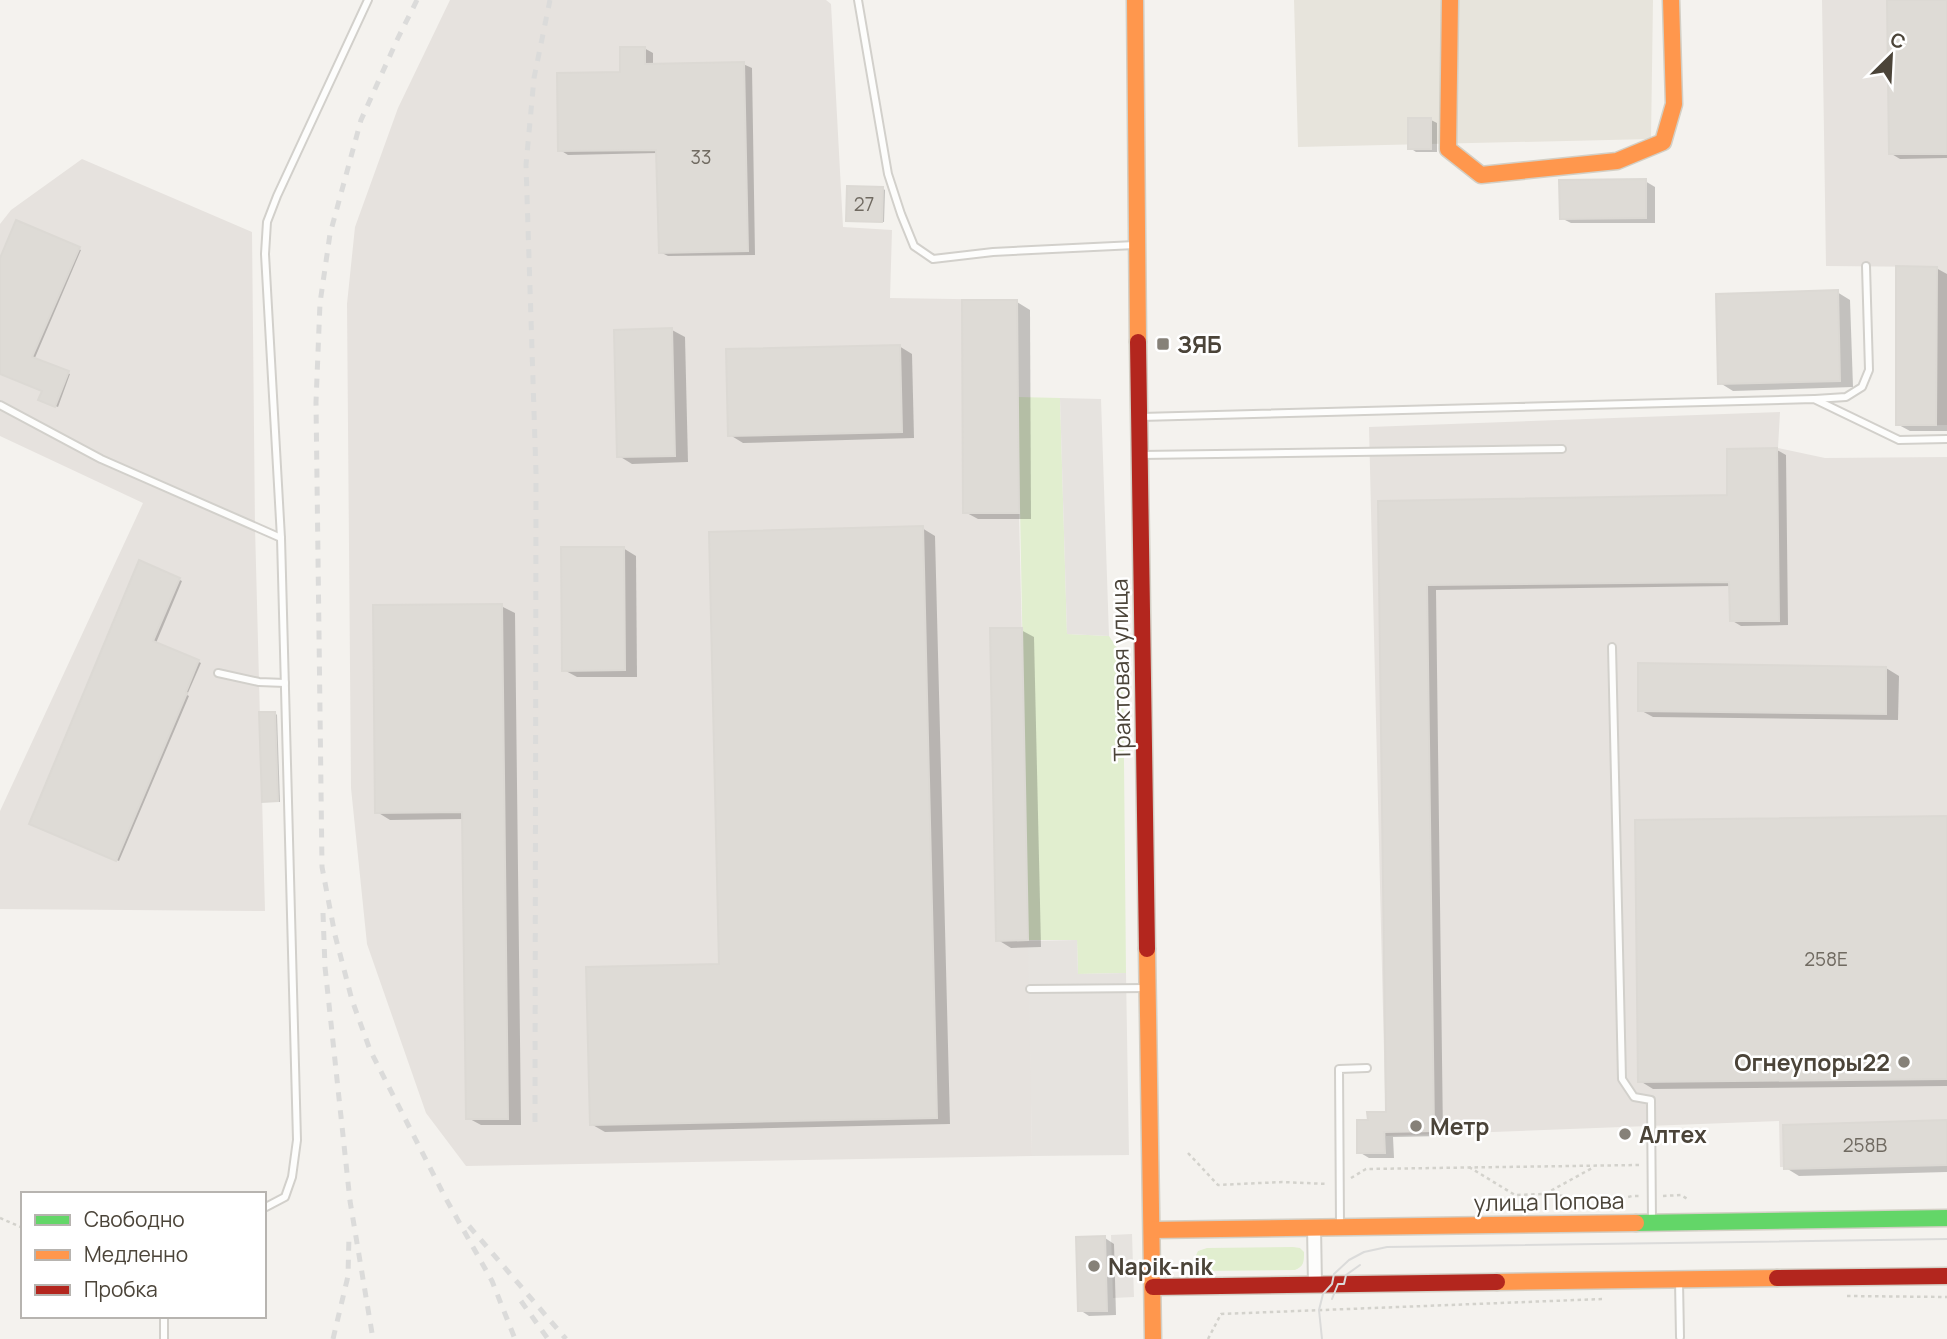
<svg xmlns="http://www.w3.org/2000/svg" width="1947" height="1339" viewBox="0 0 1947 1339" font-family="Manrope,sans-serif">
	<rect width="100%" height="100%" fill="#f4f2ee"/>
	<polygon fill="#e7e4dc" points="1294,0 1653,0 1651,139 1298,147"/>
	<g fill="#e6e2de">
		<polygon points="450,0 826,0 831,4 843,227 892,230 890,298 1017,300 1019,513 1030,989 1032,1156 466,1166 426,1113 367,944 351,788 347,304 355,227 398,108"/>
		<polygon points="1822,0 1947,0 1947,425 1936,425 1937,267 1826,266"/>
		<polygon points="82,159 252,232 255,527 265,911 0,909 0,811 143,503 0,436 0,224 11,210"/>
		<polygon points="1780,412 1778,448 1825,458 1947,457 1947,1165 1780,1167 1779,1121 1386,1136 1369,427"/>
	</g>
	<g fill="#e1eecf">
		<polygon points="1018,397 1060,398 1067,634 1109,636 1123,657 1126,973 1078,974 1077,940 1028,940"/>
		<path d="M1293 1247 1300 1248 1304 1252C1304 1262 1304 1266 1295 1270L1204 1271C1194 1267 1193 1261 1198 1251L1207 1248Z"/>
	</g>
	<g fill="#e6e3df">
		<polygon points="1060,398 1101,399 1109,636 1067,634"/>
		<polygon points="1077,940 1078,974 1126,973 1129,1155 1032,1156 1028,941"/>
		<polygon points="1132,1234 1134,1297 1113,1298 1111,1235"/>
	</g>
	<g fill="#0003">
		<polygon points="1889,0 1947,0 1947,158 1900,159 1890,153"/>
		<polygon points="644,48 653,53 653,65 743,64 752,68 755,255 668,256 660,252 658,153 568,155 560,150"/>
		<polygon points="1431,120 1437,123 1437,152 1416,152 1410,148"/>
		<polygon points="1645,181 1655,187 1655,223 1571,223 1561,218"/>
		<polygon points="882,188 885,190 884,222 850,221"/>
		<polygon points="17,223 81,250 34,360 70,374 58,407 43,401 44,391 0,372 0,262"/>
		<polygon points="1936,268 1947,274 1947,431 1910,431 1897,424"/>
		<polygon points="1837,292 1850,300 1853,387 1733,391 1720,383"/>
		<polygon points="1017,302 1030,310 1031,519 978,519 965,512"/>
		<polygon points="672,330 685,337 688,462 632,464 619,456"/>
		<polygon points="899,346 912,354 914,438 743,443 730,435"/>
		<polygon points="1777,450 1786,455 1788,625 1741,626 1731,620 1731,586 1436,590 1443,1136 1393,1137 1394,1158 1369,1158 1359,1152 1369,1121 1387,1113 1380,502 1729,497"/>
		<polygon points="922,528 935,536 950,1124 605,1132 591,1124 721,966"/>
		<polygon points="623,548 636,556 637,677 577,677 564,670"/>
		<polygon points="140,562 182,581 156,643 201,663 187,695 189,696 119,861 34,825"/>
		<polygon points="501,606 515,613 521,1125 481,1125 468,1118 464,819 390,820 377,812"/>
		<polygon points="1021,630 1034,637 1041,947 1011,948 998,940"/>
		<polygon points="1886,668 1899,676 1898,720 1653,717 1640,710"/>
		<polygon points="275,713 277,715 280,802 266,802 264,801"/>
		<polygon points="1947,818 1947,1086 1653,1089 1640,1081"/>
		<polygon points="1947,1122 1947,1172 1799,1176 1786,1168"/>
		<polygon points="1105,1238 1114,1244 1116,1315 1089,1316 1080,1310"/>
	</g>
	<g fill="#dedbd6" stroke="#dcd9d4" stroke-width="2">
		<polygon points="1887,0 1947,0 1947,154 1889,154"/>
		<polygon points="620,47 645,47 645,64 744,62 748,251 659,253 656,150 558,151 557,73 620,72"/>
		<rect x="1408" y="118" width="23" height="31"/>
		<polygon points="1646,179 1646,218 1560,219 1559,180"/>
		<polygon points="847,186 883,187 882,222 846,221"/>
		<polygon points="16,220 80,247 32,357 69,371 55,407 38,400 42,391 0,374 0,258"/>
		<polygon points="1896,266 1937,267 1936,425 1896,425"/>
		<polygon points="1838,290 1840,381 1718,384 1716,294"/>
		<polygon points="962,300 1017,300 1019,513 963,513"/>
		<polygon points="672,328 675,456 617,457 614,330"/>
		<polygon points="900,345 902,432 728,436 726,349"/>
		<polygon points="1777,448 1779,621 1730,621 1729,582 1427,585 1434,1131 1384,1132 1385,1153 1357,1153 1357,1120 1368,1120 1367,1112 1386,1112 1378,501 1727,495 1727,449"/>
		<polygon points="923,526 937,1118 590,1125 586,967 719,964 709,532"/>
		<polygon points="561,547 624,547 625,670 562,671"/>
		<polygon points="139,560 180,578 153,641 199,660 186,692 187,693 116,861 29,824"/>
		<polygon points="502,604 508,1119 466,1119 462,812 375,813 373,605"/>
		<polygon points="990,628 1022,628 1028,940 996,941"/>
		<polygon points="1638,663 1886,667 1886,714 1638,711"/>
		<polygon points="259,712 275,712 278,801 262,802"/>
		<polygon points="1947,816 1947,1079 1638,1082 1635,820"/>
		<polygon points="1947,1120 1947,1165 1784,1169 1783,1125"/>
		<polygon points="1105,1236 1107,1311 1078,1311 1076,1237"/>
	</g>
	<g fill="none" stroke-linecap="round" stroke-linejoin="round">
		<defs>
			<g id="lane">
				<polyline points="858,0 888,174 901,214 914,246 933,259 993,252 1135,245"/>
				<polyline points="1815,399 1846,397 1862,387 1869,370 1866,266"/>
				<polyline points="0,405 101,459 281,538"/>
				<polyline points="1141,417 1814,399 1899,440 1947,439"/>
				<polyline points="1141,455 1562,449"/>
				<polyline points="1612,647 1622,1079 1634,1097 1651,1100 1652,1222"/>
				<polyline points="218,673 259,682 285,683"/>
				<polyline points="1030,989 1147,988"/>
				<polyline points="264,1208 285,1197 292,1177 297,1140 281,538 265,254 267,222 277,196 368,0"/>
				<polyline points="1340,1225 1339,1069 1367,1068"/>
				<polyline points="1679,1281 1680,1337"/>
				<polyline points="164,1339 164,1316"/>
			</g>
			<polyline id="street" points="1314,1227 1315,1285"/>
			<polyline id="fast" points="1636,1223 1947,1218"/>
			<g id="slow">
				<polyline points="1135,0 1138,342"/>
				<polyline points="1450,0 1448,149 1481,175 1617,161 1663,142 1674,104 1671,0"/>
				<polyline points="1147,949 1153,1339"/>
				<polyline points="1152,1230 1636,1223"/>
				<polyline points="1497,1282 1777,1278"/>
			</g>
			<g id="jam">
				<polyline points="1138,342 1147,949"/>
				<polyline points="1777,1278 1947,1276"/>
				<polyline points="1153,1287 1497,1282"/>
			</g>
		</defs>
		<use href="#lane" stroke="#d2d0cb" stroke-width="10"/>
		<use href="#street" stroke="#d2d0cb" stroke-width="16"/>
		<use href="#fast" stroke="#d3cfc5" stroke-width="19"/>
		<use href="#slow" stroke="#d3cfc5" stroke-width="19"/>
		<use href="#jam" stroke="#d3cfc5" stroke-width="19"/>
		<g stroke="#d3d2cc" stroke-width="2.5" stroke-dasharray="3.5 3.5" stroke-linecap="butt">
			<polyline points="1188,1153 1218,1185 1282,1182 1328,1184"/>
			<polyline points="1469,1167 1515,1195 1545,1194 1594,1167"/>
			<polyline points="1351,1178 1366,1169 1639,1165"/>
			<polyline points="1545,1194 1612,1201 1632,1196 1642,1196"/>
			<polyline points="1663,1196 1681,1195 1689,1200"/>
			<polyline points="0,1218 23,1228"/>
			<polyline points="1847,1296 1947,1297"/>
			<polyline points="1208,1339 1221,1314 1602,1299"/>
		</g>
		<use href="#lane" stroke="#fdfdfc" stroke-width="6"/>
		<use href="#street" stroke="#fdfdfc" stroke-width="12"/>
		<use href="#fast" stroke="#63d668" stroke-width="16"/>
		<use href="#slow" stroke="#ff974d" stroke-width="16"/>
		<use href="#jam" stroke="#b3261e" stroke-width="16"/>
		<g stroke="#dbdbda" stroke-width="2">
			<polyline points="1332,1299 1338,1284 1344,1284 1346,1275 1360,1265"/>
			<polyline points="1322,1339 1319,1310 1323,1294 1332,1284 1334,1274 1349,1260 1364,1252 1387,1247 1947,1239"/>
		</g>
		<g stroke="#dbdbda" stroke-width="5" stroke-dasharray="9 9" stroke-linecap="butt">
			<polyline points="417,0 397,40 361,120 330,234 320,303 316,402 322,867 335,935 352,1000 370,1050 445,1197 492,1281 515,1339"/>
			<polyline points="323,913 325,967 350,1201 373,1339"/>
			<polyline points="535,1122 536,473 526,165 534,78 550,0"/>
			<polyline points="469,1226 566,1339"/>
			<polyline points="521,1301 548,1339"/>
			<polyline points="333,1339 348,1276 349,1236"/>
		</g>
	</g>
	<g fill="#868178" stroke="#fff" stroke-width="2.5">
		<rect x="1156" y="337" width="14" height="14" rx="3.5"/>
		<circle cx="1904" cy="1062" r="7"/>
		<circle cx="1416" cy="1126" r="7"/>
		<circle cx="1625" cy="1134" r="7"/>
		<circle cx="1094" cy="1266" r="7"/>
	</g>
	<g text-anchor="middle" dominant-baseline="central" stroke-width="5" stroke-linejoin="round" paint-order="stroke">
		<g font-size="19" fill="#706a61">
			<text x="701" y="157">33</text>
			<text x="864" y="204">27</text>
			<text x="1826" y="959">258Е</text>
			<text x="1865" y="1145">258В</text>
		</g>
		<g font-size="23" font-weight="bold" fill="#4b4439" stroke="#fff" text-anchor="start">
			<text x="1177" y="344">ЗЯБ</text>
			<text x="1890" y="1062" text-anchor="end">Огнеупоры22</text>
			<text x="1430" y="1126">Метр</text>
			<text x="1639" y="1134">Алтех</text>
			<text x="1108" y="1266">Napik-nik</text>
		</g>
		<g font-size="23" fill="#4b4439" stroke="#fff">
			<text transform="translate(1120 670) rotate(-91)">Трактовая улица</text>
			<text transform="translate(1549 1201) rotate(-1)">улица Попова</text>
		</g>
	</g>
	<rect x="21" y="1192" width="245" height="126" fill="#ffffff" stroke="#b7b4b0" stroke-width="2"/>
	<rect x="35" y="1215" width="35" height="10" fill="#63d668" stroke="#b7b4b0" stroke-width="2"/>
	<text x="84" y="1227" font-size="21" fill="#4b4439">Свободно</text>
	<rect x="35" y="1250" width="35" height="10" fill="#ff974d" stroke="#b7b4b0" stroke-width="2"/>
	<text x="84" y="1262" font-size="21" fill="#4b4439">Медленно</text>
	<rect x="35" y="1285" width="35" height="10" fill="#b3261e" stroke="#b7b4b0" stroke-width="2"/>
	<text x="84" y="1297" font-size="21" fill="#4b4439">Пробка</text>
	<g transform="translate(1891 56) rotate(24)" stroke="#ffffff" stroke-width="5" paint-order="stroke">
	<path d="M0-5L12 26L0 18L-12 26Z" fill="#4b4439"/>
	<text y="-10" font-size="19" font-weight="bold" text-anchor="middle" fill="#4b4439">С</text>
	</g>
</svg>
